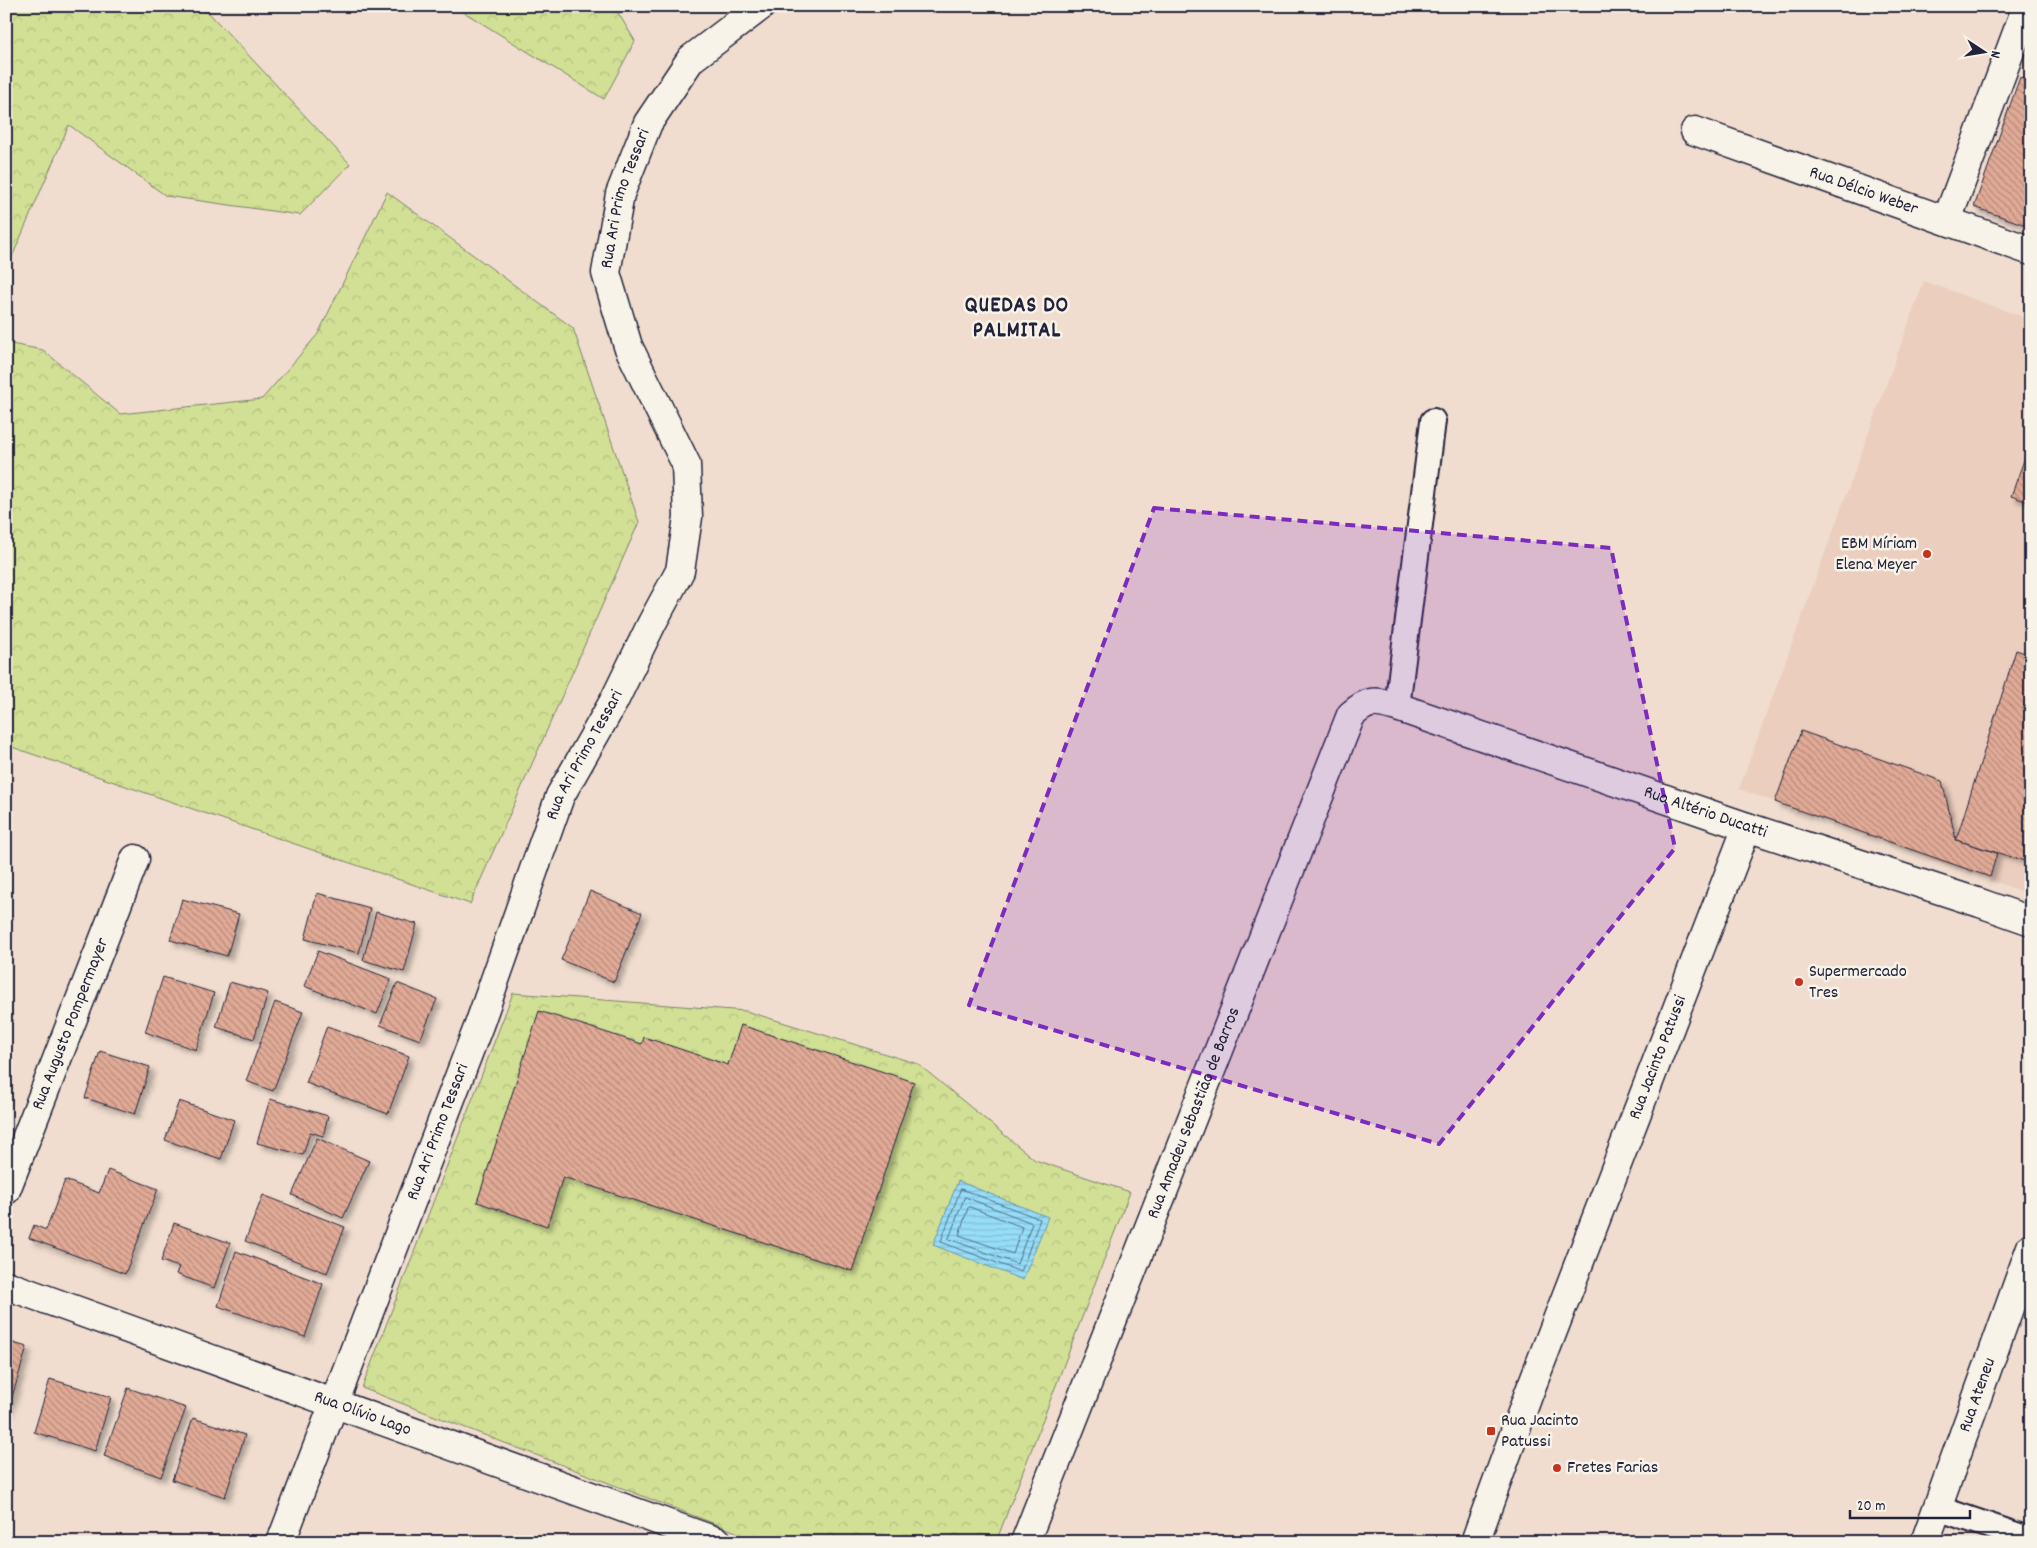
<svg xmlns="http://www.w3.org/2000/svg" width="2037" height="1548" viewBox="0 0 2037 1548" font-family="Dekko,sans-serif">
	<defs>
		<pattern id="forest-crowns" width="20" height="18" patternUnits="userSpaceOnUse" patternTransform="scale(1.25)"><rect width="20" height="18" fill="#d1e094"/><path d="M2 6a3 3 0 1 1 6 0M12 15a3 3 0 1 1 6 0" fill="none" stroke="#b3c080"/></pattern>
		<pattern id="water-rules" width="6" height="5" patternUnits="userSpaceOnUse" patternTransform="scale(1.25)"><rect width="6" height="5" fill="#96ddf8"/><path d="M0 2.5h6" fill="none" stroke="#81bdd6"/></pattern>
		<pattern id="building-back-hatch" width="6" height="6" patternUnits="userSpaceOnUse" patternTransform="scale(1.25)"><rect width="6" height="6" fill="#e1aa96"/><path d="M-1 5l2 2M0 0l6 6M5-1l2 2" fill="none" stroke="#b68a7c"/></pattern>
		<filter id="shadow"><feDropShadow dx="4.5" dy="4.5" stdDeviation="2.5" flood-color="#0004"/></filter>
	</defs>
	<rect width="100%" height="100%" fill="#f0ddcf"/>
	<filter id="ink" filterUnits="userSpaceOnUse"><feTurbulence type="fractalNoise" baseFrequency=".02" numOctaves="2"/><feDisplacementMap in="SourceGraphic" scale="10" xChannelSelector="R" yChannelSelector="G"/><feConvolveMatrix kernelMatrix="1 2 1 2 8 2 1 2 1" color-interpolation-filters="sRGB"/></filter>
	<g filter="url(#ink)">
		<polygon fill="#eccebe" points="1924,281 2031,320 2031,895 1739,789"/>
		<g fill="url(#forest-crowns)" stroke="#7a8168">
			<polygon points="6,6 188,6 209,13 350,164 300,215 166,196 69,125 6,271"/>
			<polygon points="454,6 614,6 635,41 604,99"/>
			<polygon points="387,192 573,328 639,522 470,904 6,745 6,343 43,350 120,414 262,399 318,334"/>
			<polygon points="513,993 746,1011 918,1064 1035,1160 1130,1192 996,1542 762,1542 362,1388"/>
		</g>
		<polygon fill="url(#water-rules)" stroke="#6892ac" points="958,1181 1048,1217 1023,1280 933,1245"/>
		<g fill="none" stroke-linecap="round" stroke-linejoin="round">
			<g stroke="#506d87" stroke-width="1">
				<polygon points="961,1189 1040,1219 1021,1272 941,1242"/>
				<polygon points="965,1197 1032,1223 1017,1264 949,1239"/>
				<polygon points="970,1207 1022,1227 1013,1254 959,1235 968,1208"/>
			</g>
		</g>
		<g fill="url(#building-back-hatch)" stroke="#22223b" filter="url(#shadow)">
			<polygon points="2020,77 2031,81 2031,227 1974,207"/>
			<polygon points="2031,441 2031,503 2011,496"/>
			<polygon points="2016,650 2031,655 2031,863 1956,840"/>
			<polygon points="1801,731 1942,781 1956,840 1997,853 1990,877 1775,802"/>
			<polygon points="590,891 642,913 614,982 561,960"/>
			<polygon points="317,893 370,908 359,953 305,939"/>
			<polygon points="182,899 239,914 227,956 170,940"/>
			<polygon points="376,912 417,924 404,972 363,960"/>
			<polygon points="318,951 391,979 377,1014 304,986"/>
			<polygon points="163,977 214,993 196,1050 145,1032"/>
			<polygon points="230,982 268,993 254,1039 216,1027"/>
			<polygon points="397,983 437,999 420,1040 380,1025"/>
			<polygon points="275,1002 303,1012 273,1091 246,1081"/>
			<polygon points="539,1011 642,1044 644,1037 728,1065 741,1025 914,1082 852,1271 563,1177 547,1226 477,1202"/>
			<polygon points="327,1026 409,1056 388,1114 306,1083"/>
			<polygon points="100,1051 150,1067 135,1114 85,1098"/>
			<polygon points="270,1099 328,1116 323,1136 310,1132 303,1155 257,1143"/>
			<polygon points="179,1101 234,1120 221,1159 165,1140"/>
			<polygon points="317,1138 369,1161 343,1218 292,1195"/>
			<polygon points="108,1170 158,1189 125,1274 29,1238 34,1225 46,1230 65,1180 99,1193"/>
			<polygon points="263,1195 345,1227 327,1273 245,1241"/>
			<polygon points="174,1223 230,1243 214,1288 176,1274 179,1267 161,1261"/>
			<polygon points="236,1251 323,1284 305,1337 218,1306"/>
			<polygon points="6,1341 27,1347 6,1417"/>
			<polygon points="50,1379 111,1397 95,1451 34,1432"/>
			<polygon points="128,1388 186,1408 161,1477 104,1456"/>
			<polygon points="193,1418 245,1435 225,1497 172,1480"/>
		</g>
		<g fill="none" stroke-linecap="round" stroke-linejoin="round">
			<defs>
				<g id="lane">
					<polyline points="1397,707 1433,421"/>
					<polyline points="1937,1508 2031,1540"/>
				</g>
				<g id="street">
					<path id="s1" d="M1695 131 2031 251"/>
					<polyline points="1947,220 2027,6"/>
					<path id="s2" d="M6 1190 135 859"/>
					<path id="s3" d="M281 1542 479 1025 560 796 614 701 652 623 680 571 688 517 686 464 628 346 606 273 620 194 648 123 691 59 761 6"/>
					<path id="s4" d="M1025 1542 1351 715C1369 699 1374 701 1397 707L1747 827 1980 903 2031 921"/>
					<path id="s5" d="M1475 1542 1529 1393 1747 827"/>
					<path id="s6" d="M1925 1542 2031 1247"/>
				</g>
				<g id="secondary">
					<path id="s7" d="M6 1285 718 1542"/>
				</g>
			</defs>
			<use href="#lane" stroke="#22223b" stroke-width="28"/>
			<use href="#street" stroke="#22223b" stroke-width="31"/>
			<use href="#secondary" stroke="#22223b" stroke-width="31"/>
			<use href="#lane" stroke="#f7f3e8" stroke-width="24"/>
			<use href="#street" stroke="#f7f3e8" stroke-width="28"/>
			<use href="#secondary" stroke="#f7f3e8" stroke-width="28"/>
		</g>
	</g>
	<path fill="#7b2cbf" fill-opacity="0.2" stroke="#7b2cbf" stroke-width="4" stroke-dasharray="10 6" stroke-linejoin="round" d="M1154 508 1611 548 1675 848 1439 1144 969 1005Z"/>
	<g fill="#c8321e" stroke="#f7f3e8" stroke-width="2">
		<circle cx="1927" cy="554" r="5"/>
		<circle cx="1799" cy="982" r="5"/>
		<rect x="1486" y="1426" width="10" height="10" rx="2.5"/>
		<circle cx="1557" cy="1468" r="5"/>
	</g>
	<g text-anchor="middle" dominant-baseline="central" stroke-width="5" stroke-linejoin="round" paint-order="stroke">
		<g font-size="18" fill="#22223b" stroke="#f7f3e8">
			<text stroke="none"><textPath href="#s1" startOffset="179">Rua Délcio Weber</textPath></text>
			<text stroke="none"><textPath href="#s3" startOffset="1444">Rua Ari Primo Tessari</textPath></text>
			<text stroke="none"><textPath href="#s3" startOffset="844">Rua Ari Primo Tessari</textPath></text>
			<text stroke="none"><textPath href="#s4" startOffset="1265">Rua Altério Ducatti</textPath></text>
			<text stroke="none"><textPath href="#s2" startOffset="178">Rua Augusto Pompermayer</textPath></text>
			<text stroke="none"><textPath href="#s5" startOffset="518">Rua Jacinto Patussi</textPath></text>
			<text stroke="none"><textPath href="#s4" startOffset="461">Rua Amadeu Sebastião de Barros</textPath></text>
			<text stroke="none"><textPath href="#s3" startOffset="439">Rua Ari Primo Tessari</textPath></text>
			<text stroke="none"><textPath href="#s6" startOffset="156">Rua Ateneu</textPath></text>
			<text stroke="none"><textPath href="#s7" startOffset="379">Rua Olívio Lago</textPath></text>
		</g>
		<g font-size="18" fill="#22223b" stroke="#f7f3e8" text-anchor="start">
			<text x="1917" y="544" text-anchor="end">EBM Míriam<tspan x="1917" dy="21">Elena Meyer</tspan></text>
			<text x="1809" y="972">Supermercado<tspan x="1809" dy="21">Tres</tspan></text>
			<text x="1501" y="1421">Rua Jacinto<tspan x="1501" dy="21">Patussi</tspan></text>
			<text x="1567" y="1468">Fretes Farias</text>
		</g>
		<g font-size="22" font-weight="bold" letter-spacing="1" fill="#22223b" stroke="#f7f3e8">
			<text x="1017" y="306">QUEDAS DO<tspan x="1017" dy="25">PALMITAL</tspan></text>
		</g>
	</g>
	<rect width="2037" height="1548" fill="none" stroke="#f7f3e8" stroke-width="25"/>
	<rect x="12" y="12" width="2012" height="1523" fill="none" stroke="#22223b" stroke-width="2" filter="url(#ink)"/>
	<g transform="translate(1984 52) rotate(102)" stroke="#f7f3e8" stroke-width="4" paint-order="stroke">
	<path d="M0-4L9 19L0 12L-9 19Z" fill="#22223b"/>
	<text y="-8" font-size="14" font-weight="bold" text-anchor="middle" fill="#22223b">N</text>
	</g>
	<path d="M1850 1510v8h120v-8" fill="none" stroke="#22223b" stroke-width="2.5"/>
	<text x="1857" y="1510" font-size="15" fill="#22223b" stroke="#f7f3e8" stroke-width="4" paint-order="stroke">20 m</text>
</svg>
